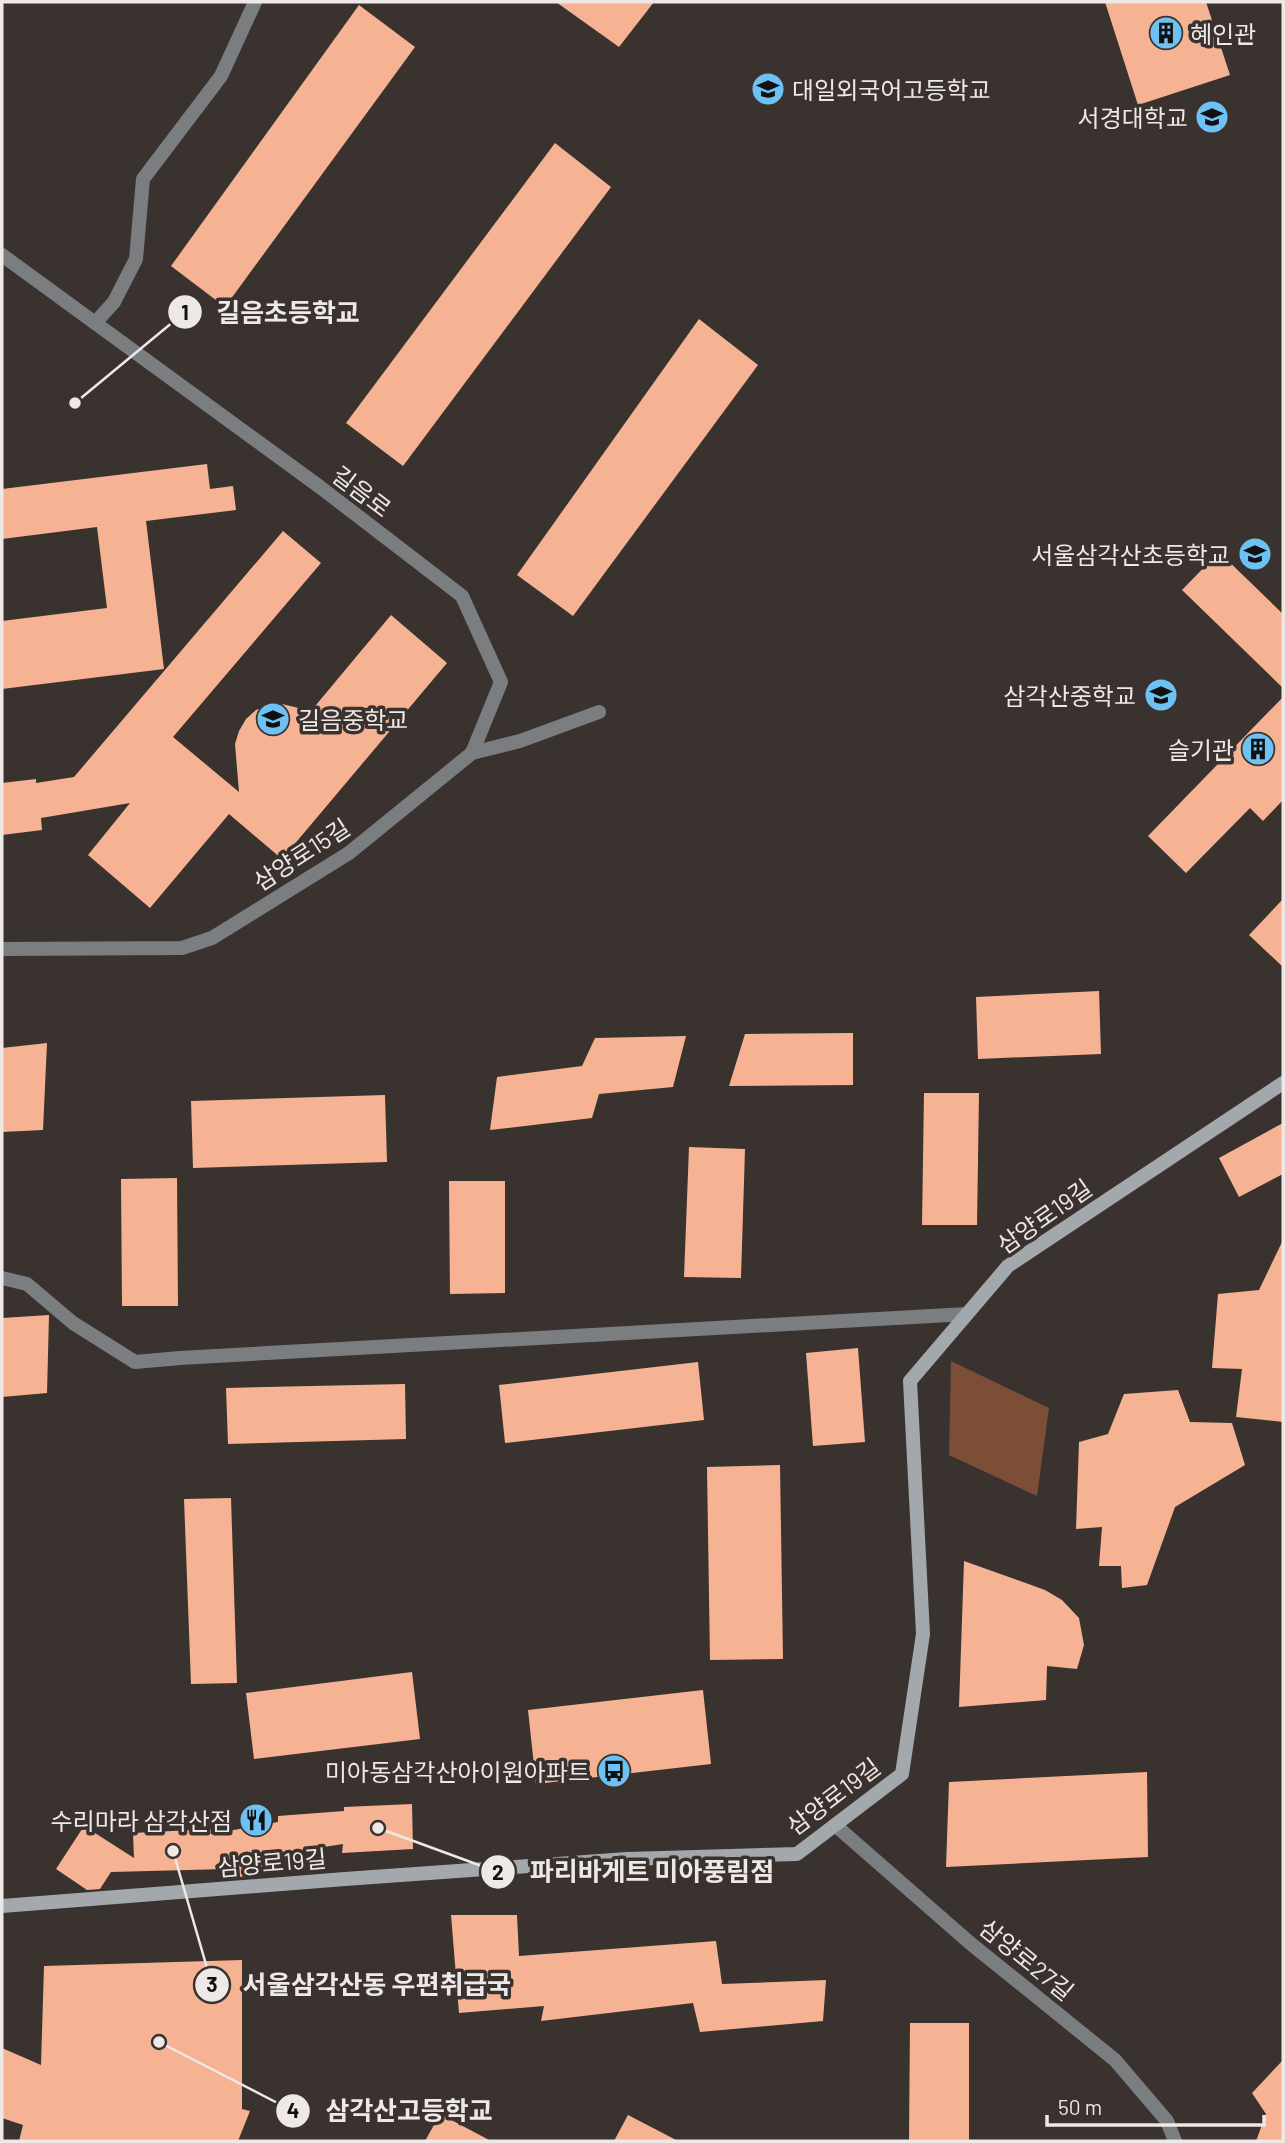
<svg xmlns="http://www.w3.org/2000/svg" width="1285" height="2143" viewBox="0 0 1285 2143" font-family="Barlow,'Noto Sans KR',sans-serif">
	<rect width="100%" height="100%" fill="#3a322e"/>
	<polygon fill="#7c4e38" points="951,1361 1049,1408 1037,1496 949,1455"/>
	<g fill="#f5b394">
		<polygon points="556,2 654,2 619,47"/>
		<polygon points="1105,2 1206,2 1230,75 1138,105"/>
		<polygon points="359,5 415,47 225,307 171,266"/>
		<polygon points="555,143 611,187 403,466 346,423"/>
		<polygon points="699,319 758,365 573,616 517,575"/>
		<polygon points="207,464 210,489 233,486 236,510 146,521 164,669 2,689 2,621 107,608 97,527 2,539 2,489"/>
		<polygon points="283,531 321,563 173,737 239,792 235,744 239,731 246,719 256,710 269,705 282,704 311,711 391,615 447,663 282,859 229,814 150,908 88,855 130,803 41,818 42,830 2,835 2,783 36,779 36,783 74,777"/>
		<polygon points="1219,552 1283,614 1283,688 1182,590"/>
		<polygon points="1283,697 1283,800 1263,821 1250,808 1186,873 1148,836"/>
		<polygon points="1283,899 1283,967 1249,935"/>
		<polygon points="1099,991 1101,1054 978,1059 976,997"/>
		<polygon points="853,1033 853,1085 729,1086 745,1034"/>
		<polygon points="686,1036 673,1087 599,1094 592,1118 490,1130 497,1077 582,1066 595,1038"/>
		<polygon points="47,1043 43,1130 2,1132 2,1048"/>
		<polygon points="924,1093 979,1093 977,1225 922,1225"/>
		<polygon points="385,1095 387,1162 193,1168 191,1101"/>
		<polygon points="1283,1123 1283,1174 1239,1197 1219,1158"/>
		<polygon points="689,1147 745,1149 741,1278 684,1277"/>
		<polygon points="177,1178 178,1306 122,1306 121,1179"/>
		<polygon points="449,1181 505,1181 505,1293 450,1294"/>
		<polygon points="1283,1240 1283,1422 1236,1417 1242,1369 1212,1368 1218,1294 1259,1290"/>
		<polygon points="49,1315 47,1393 2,1397 2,1318"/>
		<polygon points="858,1348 865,1442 813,1446 806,1353"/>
		<polygon points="698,1362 704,1420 505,1443 499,1385"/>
		<polygon points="405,1384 406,1439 228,1444 226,1388"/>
		<polygon points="1178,1390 1190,1422 1232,1423 1245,1465 1175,1507 1147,1585 1122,1588 1121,1566 1099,1566 1102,1527 1076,1529 1079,1442 1108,1434 1124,1394"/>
		<polygon points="780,1465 783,1659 710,1660 707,1467"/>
		<polygon points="231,1498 237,1683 191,1684 184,1499"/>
		<polygon points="964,1561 1045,1590 1062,1600 1079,1618 1084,1645 1077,1669 1047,1666 1046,1700 959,1707"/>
		<polygon points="412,1672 420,1739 254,1759 246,1693"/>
		<polygon points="703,1690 711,1764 536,1784 528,1710"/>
		<polygon points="1147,1772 1148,1857 946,1867 949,1782"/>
		<polygon points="412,1804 413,1849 342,1853 343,1844 266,1856 269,1872 227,1879 226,1869 111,1872 100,1889 87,1890 56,1869 84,1826 134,1858 133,1833 211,1829 211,1834 278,1822 278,1816 344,1811 344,1807"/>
		<polygon points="451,1915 517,1915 519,1956 716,1941 722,1984 826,1980 823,2021 700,2032 693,2003 541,2021 544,2006 459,2013"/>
		<polygon points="242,1960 242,2109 250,2111 238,2141 19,2141 23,2125 2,2118 2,2048 41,2065 44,1966"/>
		<polygon points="910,2023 969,2023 969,2141 909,2141"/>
		<polygon points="1283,2060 1283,2141 1256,2141 1266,2114 1252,2093"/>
		<polygon points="440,2114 491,2141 425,2141"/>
		<polygon points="628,2115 678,2141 614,2141"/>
	</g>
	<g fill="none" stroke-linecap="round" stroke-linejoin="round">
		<g stroke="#7a7e81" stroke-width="14">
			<polyline points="2,255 320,487 462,596 501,682 472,753"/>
			<polyline points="95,323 114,302 136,259 143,179 221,76 255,2"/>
			<polyline points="2,949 182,948 212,938 349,853 472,753 520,741 599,712"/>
			<polyline points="2,1278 27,1284 73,1323 135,1362 180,1358 967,1314"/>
			<polyline points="835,1825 970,1943 1115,2060 1167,2121 1175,2141"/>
		</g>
		<polyline stroke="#a2a8ac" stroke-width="14" points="2,1906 345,1879 627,1859 797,1854 902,1774 923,1634 910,1381 1008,1266 1283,1083"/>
	</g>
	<defs>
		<symbol id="building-disc" viewBox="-11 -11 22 22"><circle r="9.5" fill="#6ec2f3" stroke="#3a322e"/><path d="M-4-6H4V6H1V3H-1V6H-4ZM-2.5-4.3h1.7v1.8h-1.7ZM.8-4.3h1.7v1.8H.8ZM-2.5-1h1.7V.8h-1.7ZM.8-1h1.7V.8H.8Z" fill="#111"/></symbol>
		<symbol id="school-disc" viewBox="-11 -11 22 22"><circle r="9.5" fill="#6ec2f3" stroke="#3a322e"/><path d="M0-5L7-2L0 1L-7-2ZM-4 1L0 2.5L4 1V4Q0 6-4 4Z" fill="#111"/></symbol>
		<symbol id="university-disc" viewBox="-11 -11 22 22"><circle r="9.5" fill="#6ec2f3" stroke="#3a322e"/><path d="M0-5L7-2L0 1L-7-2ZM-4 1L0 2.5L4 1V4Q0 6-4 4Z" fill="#111"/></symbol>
		<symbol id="bus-disc" viewBox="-11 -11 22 22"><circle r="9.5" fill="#6ec2f3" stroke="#3a322e"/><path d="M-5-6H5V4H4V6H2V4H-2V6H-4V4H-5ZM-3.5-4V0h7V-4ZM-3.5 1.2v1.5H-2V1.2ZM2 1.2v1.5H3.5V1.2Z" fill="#111"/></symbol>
		<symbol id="restaurant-disc" viewBox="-11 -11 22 22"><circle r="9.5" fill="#6ec2f3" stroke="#3a322e"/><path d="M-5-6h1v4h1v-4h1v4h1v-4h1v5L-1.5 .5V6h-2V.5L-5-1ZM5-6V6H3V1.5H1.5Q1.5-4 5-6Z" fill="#111"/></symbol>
	</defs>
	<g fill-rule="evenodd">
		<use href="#building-disc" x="1147" y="14" width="38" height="38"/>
		<use href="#school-disc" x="749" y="70" width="38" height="38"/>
		<use href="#university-disc" x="1193" y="98" width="38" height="38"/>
		<use href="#school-disc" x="1236" y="535" width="38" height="38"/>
		<use href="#school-disc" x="1142" y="676" width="38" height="38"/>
		<use href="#school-disc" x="254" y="700" width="38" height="38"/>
		<use href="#building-disc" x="1239" y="730" width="38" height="38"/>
		<use href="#bus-disc" x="595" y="1752" width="38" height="38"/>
		<use href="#restaurant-disc" x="237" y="1801" width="38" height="38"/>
	</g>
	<g text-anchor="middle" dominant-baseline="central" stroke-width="7" stroke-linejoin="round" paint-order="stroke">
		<g font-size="24" fill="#eee8e6" stroke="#3a322e" text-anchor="end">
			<text x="1190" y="33" text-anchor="start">혜인관</text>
			<text x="792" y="89" text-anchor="start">대일외국어고등학교</text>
			<text x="1188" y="117">서경대학교</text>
			<text x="1230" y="554">서울삼각산초등학교</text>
			<text x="1136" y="695">삼각산중학교</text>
			<text x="298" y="719" text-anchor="start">길음중학교</text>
			<text x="1234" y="749">슬기관</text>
			<text x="590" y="1771">미아동삼각산아이원아파트</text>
			<text x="232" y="1820">수리마라 삼각산점</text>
		</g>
		<g font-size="24" fill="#eee8e6" stroke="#3a322e">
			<text transform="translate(362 491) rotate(37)">길음로</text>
			<text transform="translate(301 854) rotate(-33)">삼양로15길</text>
			<text transform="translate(1044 1216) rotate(-35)">삼양로19길</text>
			<text transform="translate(833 1796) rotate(-37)">삼양로19길</text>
			<text transform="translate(272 1862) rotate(-5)">삼양로19길</text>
			<text transform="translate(1027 1959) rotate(39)">삼양로27길</text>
		</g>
	</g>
	<path fill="none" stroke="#eee8e6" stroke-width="2.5" d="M75 403L185 312M378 1828L498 1872M173 1851L212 1985M159 2042L293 2111"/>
	<g fill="#eee8e6" stroke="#3a322e" stroke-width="2.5">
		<circle cx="75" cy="403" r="7"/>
		<circle cx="378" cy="1828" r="7"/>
		<circle cx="173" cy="1851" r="7"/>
		<circle cx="159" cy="2042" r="7"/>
		<circle cx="185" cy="312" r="18"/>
		<circle cx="498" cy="1872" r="18"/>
		<circle cx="212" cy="1985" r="18"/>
		<circle cx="293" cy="2111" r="18"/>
	</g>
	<g font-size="21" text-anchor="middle" font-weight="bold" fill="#111">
		<text x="185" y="320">1</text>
		<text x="498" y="1880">2</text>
		<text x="212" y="1992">3</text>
		<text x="293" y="2118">4</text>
	</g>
	<g font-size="26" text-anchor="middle" font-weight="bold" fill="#eee8e6" stroke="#3a322e" stroke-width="7" stroke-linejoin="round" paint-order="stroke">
		<text x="288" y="322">길음초등학교</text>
		<text x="652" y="1881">파리바게트 미아풍림점</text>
		<text x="377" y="1994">서울삼각산동 우편취급국</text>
		<text x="409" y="2120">삼각산고등학교</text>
	</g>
	<rect width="1285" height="2143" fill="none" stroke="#eee8e6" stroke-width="7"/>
	<path d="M1047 2115v10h217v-10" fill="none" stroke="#eee8e6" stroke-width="3.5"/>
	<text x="1058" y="2115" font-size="21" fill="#eee8e6" stroke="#3a322e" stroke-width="5" paint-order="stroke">50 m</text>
</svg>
